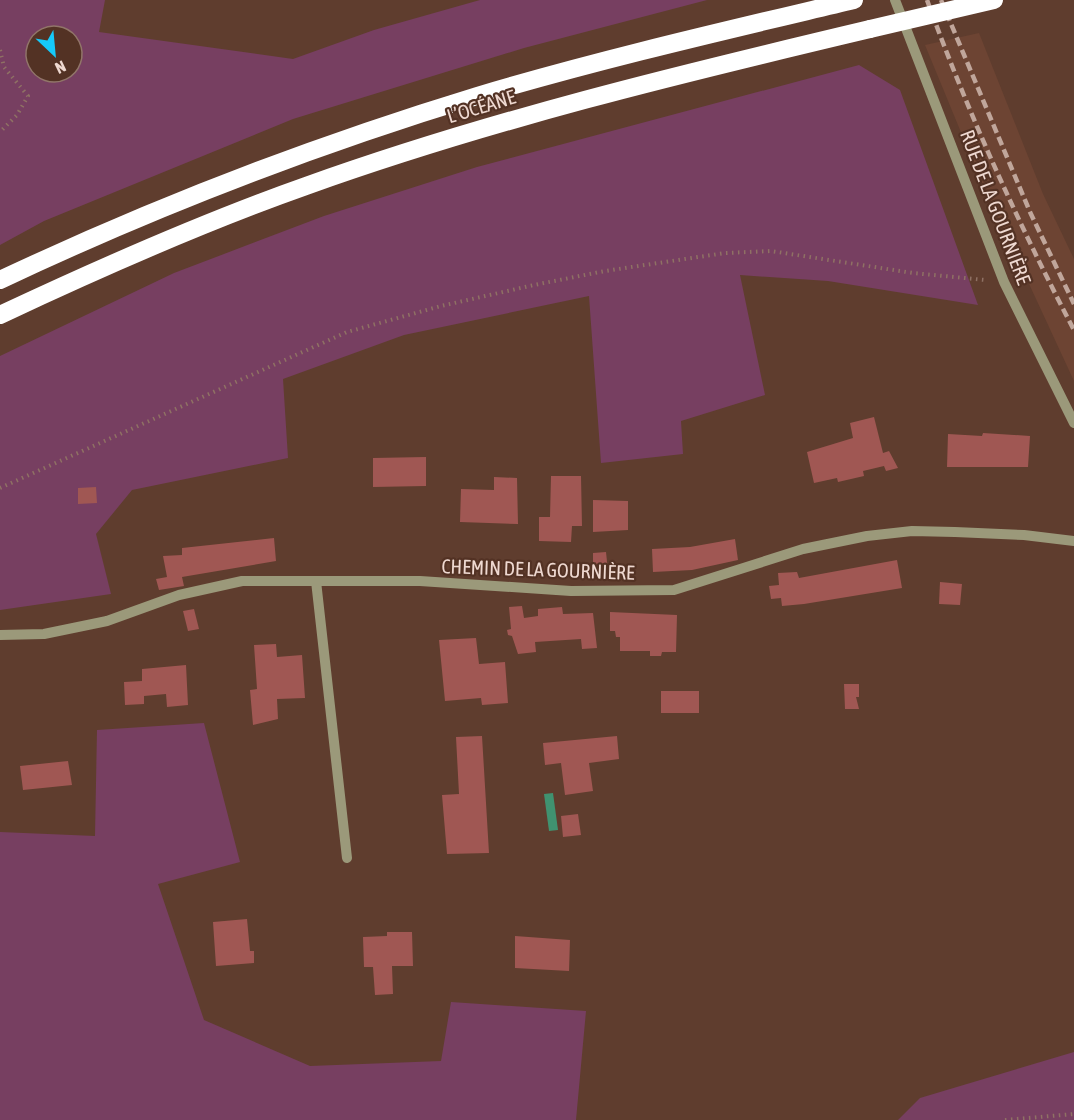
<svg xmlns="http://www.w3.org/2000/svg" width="1074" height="1120" viewBox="0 0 1074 1120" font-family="'Asap Condensed',sans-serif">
	<rect width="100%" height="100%" fill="#5f3d2e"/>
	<polygon fill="#6d4433" points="979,33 1043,194 1074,259 1074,381 979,176 925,45"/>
	<g fill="#773f61" fill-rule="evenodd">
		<path d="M0 0H105L99 32 293 59 374 30 480 0H707L524 48 293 119 44 221 0 245ZM36 36H72V72H36Z"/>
		<polygon points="859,65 900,90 978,305 828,281 740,275 765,395 681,421 683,454 601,463 589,296 404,335 283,379 288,458 132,490 96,534 111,594 0,610 0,356 174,273 324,216 477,167"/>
		<polygon points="204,723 240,862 158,884 204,1020 310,1066 441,1061 451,1002 586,1011 576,1120 0,1120 0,832 95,836 97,730"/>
		<polygon points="1074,1052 1074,1120 898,1120 920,1098"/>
	</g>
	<polygon fill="#409270" points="553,793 558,830 549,831 544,794"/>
	<g fill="#a05753">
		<polygon points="874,417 883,453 889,451 898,468 886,471 884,466 863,471 864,476 838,482 837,478 814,483 807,452 853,438 850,423"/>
		<polygon points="983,433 1030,436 1028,467 947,467 948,434 982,436"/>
		<polygon points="426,457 426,486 373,487 373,458"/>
		<polygon points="551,476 581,476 582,526 572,526 571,542 539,541 539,517 550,517"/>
		<polygon points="494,477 517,478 518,524 460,522 461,489 494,490"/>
		<polygon points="96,487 97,503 78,504 78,488"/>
		<polygon points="593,500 628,501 628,530 593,532"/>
		<polygon points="274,538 276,561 182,577 184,586 159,590 156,579 167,577 163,556 182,555 182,548"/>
		<polygon points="735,539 738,560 692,570 653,572 652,549 690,547"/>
		<polygon points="606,552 608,571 593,570 593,553"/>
		<polygon points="897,560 902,588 804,604 782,606 781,598 771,599 769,586 779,585 778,573 797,572 799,578"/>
		<polygon points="940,582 962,584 960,605 939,604"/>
		<polygon points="522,606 524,618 538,616 538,609 562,607 563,614 593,613 597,648 582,649 581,639 535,642 536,652 518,654 512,636 508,635 507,630 511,629 509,607"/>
		<polygon points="194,609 199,629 188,631 183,611"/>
		<polygon points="610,612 677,615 676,652 662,652 661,656 650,656 650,651 620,651 620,637 616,637 615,631 610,631"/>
		<polygon points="476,638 479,664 505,662 508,703 482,705 481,698 445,701 439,640"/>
		<polygon points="276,644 277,657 302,655 305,698 277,699 278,719 253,725 250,690 257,689 254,645"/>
		<polygon points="186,665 188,705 167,707 166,694 144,696 144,704 125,705 124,682 142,681 142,669"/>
		<polygon points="844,684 859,684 859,697 856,697 859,709 845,709"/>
		<rect x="661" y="691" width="38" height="22"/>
		<polygon points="482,736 489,853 447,854 442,795 459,794 456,737"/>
		<polygon points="617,736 619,759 589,763 593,791 565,795 561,763 545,765 543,743"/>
		<polygon points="68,761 72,785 23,790 20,766"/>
		<polygon points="578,814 581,835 563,837 561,816"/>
		<polygon points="247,919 250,951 254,951 254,963 216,966 213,922"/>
		<polygon points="387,932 412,932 413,966 392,966 393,994 375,995 373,967 364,967 363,937 387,936"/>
		<polygon points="515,936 570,940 569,971 515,968"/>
	</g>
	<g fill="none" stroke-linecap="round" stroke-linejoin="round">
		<g stroke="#8f7164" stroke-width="4" stroke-dasharray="1.5 4.5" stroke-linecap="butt">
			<polyline points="0,50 4,67 28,96 17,115 0,132"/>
			<polyline points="0,488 347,332 441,306 534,285 605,271 725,253 771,251 913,273 985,280"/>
			<polyline points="1005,1120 1074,1114"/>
		</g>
		<g stroke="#9b997a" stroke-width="10">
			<polyline points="895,0 1004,282 1074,423"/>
			<polyline points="316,581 347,858"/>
			<polyline points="0,635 44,634 107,621 179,595 242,581 420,581 571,591 674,590 803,549 867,536 912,531 955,532 1024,535 1074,541"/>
		</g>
		<g stroke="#fff" stroke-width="18">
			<path d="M0 280C155 207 313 146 477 96 601 59 728 30 854 0"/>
			<path d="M0 315C100 268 201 223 306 186 490 120 680 74 870 29"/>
		</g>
		<g stroke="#c0a69b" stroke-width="4.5" stroke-dasharray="9 4.5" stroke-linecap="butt">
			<path d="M927 0C968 113 1018 223 1074 330"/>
			<polyline points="941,0 1030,212 1074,304"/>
		</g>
		<polyline stroke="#fff" stroke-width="18" points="870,29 994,0"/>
	</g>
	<g text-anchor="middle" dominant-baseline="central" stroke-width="4.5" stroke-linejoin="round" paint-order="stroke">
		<g font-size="20" fill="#efd9d1" stroke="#533224">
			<text transform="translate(481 106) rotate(-17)">L’OCÉANE</text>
			<text transform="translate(996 207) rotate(69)">RUE DE LA GOURNIÈRE</text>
			<text transform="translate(538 569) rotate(2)">CHEMIN DE LA GOURNIÈRE</text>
		</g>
	</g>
	<g transform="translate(54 54) rotate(154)"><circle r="28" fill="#533224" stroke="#917569" stroke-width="1.5"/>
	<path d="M0-4.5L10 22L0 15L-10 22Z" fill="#15cafb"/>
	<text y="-9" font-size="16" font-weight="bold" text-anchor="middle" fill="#efd9d1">N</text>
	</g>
</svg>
